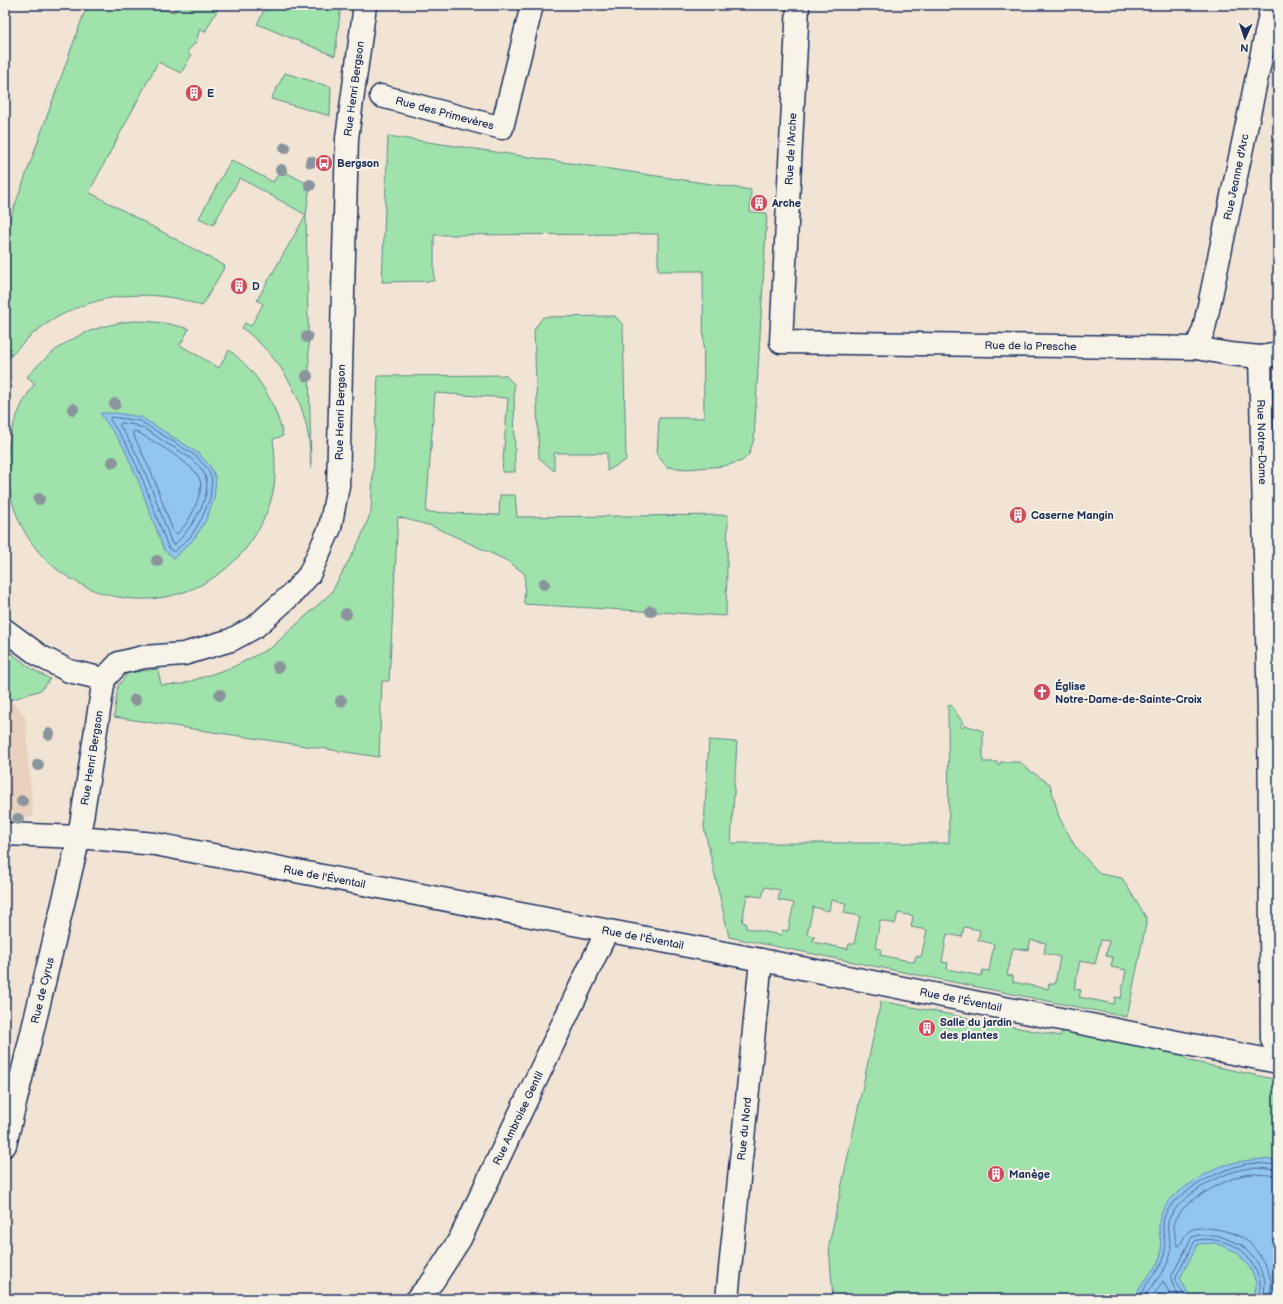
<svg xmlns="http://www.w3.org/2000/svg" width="1283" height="1304" viewBox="0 0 1283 1304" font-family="'Balsamiq Sans',sans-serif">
	<rect width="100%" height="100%" fill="#f1e4d5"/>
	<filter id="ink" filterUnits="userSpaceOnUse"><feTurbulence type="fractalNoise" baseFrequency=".025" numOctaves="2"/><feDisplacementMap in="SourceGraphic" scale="8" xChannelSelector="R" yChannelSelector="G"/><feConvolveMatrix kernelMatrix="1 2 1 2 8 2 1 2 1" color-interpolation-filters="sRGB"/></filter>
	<g filter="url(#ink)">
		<polygon fill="#e9d1be" points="5,695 25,715 33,817 5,816"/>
		<g fill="#a0e2ab" stroke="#5e8884" fill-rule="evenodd">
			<path d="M87 5H130L174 12 176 5H220L205 32 200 29 196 42 187 52 191 56 181 73 158 62 89 192 225 266 202 306C190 302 179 298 167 297 114 289 58 307 21 345 15 351 10 357 5 364V233Z"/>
			<polygon points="267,5 341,5 335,56 257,24"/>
			<polygon points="285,73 331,87 330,116 271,99"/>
			<polygon points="388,136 751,190 750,212 767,213 754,439 749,454 742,461 724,466 687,469 667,467 657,455 659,418 704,418 703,271 658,271 658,234 434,235 434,281 382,282"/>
			<path d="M231 160 273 182 281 170 310 185 306 215 311 469C310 456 310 442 307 429 299 388 275 353 242 328L245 323 251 326 263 304 257 300 306 215 240 178 213 225 199 218Z"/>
			<polygon points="615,316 623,325 626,460 607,471 607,453 554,453 554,471 539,458 534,330 543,317"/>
			<path d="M133 321C152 321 170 323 189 329L180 345 219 368 229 350C258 373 275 401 283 436L273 439C275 455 276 471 274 487 270 509 260 530 247 547 199 607 118 616 58 570 33 551 16 523 10 492 2 453 12 415 35 383L27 377C57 343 88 326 133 321Z"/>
			<polygon points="505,375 514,384 515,472 502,472 508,398 435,393 426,512 499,515 500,495 515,495 517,517 728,515 726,616 524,604 525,574 508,561 432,526 398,517 389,681 382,681 379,757 114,717 118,686 128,673 158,669 161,685 182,684 233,667 272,647 331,593 360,540 371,512 378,376"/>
			<polygon points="5,648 32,669 50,679 41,690 10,700 5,695"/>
			<path d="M951 705 963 723 960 726 962 728 965 725 983 731V762H997V765H1000V762H1020L1029 770 1050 784 1059 817 1075 846 1100 874 1122 878 1147 919 1127 1017 729 937 704 827 709 740 737 742 731 843H949L948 706ZM765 887 780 890 778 900 794 903 788 931 782 930 781 935 746 928V923L742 922 747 895 762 897ZM831 900 846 903 844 913 860 916 854 944H849L848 949 813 942 814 936 807 934 813 907 829 911ZM898 913 913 916 911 927 927 930 921 957 916 956 914 962 880 955 881 949 875 948 880 920 895 924ZM964 927 980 930 978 940 994 944 989 971 983 970 981 976 947 969 948 963 942 962 947 934 962 937ZM1031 940 1046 943 1044 953 1060 957 1055 984H1049L1048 989 1013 982V976L1007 975 1013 948 1028 950ZM1101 940 1109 941 1106 956 1113 957 1111 967 1126 970 1121 998 1115 997 1114 1004 1079 997 1081 990 1074 989 1080 961 1095 964Z"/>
			<polygon points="881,1001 1060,1036 1062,1031 1075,1027 1135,1045 1176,1051 1190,1061 1278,1080 1278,1299 833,1299 829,1245"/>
		</g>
		<g fill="#91c5ee" stroke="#6289b4">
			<polygon points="100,413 116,413 141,417 198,453 210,466 216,478 214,499 206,520 194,539 174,558 164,550 138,480 123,446"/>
			<path d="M1265 1159 1278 1161V1299H1255L1256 1282 1250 1268 1237 1252 1215 1243 1198 1244 1180 1278 1191 1299H1135C1140 1281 1155 1272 1160 1257 1164 1244 1156 1231 1160 1218 1161 1212 1167 1203 1171 1199 1178 1190 1211 1170 1222 1166 1237 1161 1250 1160 1265 1159Z"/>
		</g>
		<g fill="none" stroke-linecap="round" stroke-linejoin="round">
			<g stroke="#4a6b98" stroke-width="1">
				<polygon points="111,417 140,421 196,456 207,468 212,479 210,498 202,518 191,536 174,552 168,547 142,478 127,445 110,420"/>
				<path d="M122 423C127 424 133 424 137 426 147 429 157 437 166 443 179 450 194 459 202 470 218 491 190 531 174 545L172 544C157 504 144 461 120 426V424Z"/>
				<path d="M135 431C149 438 197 466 200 480 203 488 198 499 195 507 191 517 185 527 177 534H174L152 474 133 434V432Z"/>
				<path d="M1139 1299C1143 1284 1157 1274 1163 1260 1169 1246 1160 1233 1164 1218 1170 1195 1219 1170 1242 1165 1254 1162 1266 1164 1278 1165"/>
				<path d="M1144 1299 1146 1294C1155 1281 1171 1265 1171 1249 1171 1239 1165 1228 1169 1219 1179 1196 1221 1173 1244 1169 1256 1167 1267 1169 1278 1170"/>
				<polyline points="1151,1299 1163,1281 1173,1299"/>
				<polyline points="1180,1299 1172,1283 1171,1277 1192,1237 1198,1235 1217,1235 1242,1245 1257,1262 1265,1280 1264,1299"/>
				<path d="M1186 1299 1176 1281V1276L1195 1241C1205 1236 1231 1242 1240 1249 1247 1254 1257 1271 1260 1280 1261 1286 1259 1293 1259 1299"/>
				<path d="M1270 1299C1270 1292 1272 1284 1270 1277 1266 1265 1258 1250 1247 1241 1237 1232 1204 1224 1191 1230 1185 1233 1183 1240 1180 1245L1178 1246C1176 1243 1175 1239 1175 1234 1174 1231 1174 1226 1174 1222 1179 1203 1226 1179 1244 1175 1255 1173 1267 1175 1278 1176"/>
			</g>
			<defs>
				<g id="minor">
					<path id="s1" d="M798 5 781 342 1196 348 1230 354 1260 357 1278 354"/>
					<path id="s2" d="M381 96 502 128 532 5"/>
					<path id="s3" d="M1196 348 1204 329 1272 5"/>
					<path id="s4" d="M1260 357 1269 714 1272 1039 1278 1053"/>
					<polyline points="5,630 40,656 69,671 104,679"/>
					<path id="s5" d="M5 834 79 837 155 844 761 960 1278 1062"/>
					<path id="s6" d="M5 1145 79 837 104 679 119 663 144 657 184 654 231 640 255 627 292 594 309 575 330 528 338 486 347 138 365 5"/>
					<path id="s7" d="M417 1299 433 1281 460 1239 607 931"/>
					<path id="s8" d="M727 1299 761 960"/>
				</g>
			</defs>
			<use href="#minor" stroke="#1b2f5e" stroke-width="25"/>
			<use href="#minor" stroke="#f7f3e8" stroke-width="22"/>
		</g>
		<g fill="#8a949c">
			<circle cx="285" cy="148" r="6"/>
			<circle cx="311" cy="162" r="6"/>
			<circle cx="281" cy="170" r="6"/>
			<circle cx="310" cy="185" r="6"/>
			<circle cx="307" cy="337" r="6"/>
			<circle cx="307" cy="376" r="6"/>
			<circle cx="115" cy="404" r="6"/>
			<circle cx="73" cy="409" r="6"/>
			<circle cx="113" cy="462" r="6"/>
			<circle cx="39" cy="499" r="6"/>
			<circle cx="157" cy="561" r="6"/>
			<circle cx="544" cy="584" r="6"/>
			<circle cx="651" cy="611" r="6"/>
			<circle cx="346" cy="614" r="6"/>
			<circle cx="278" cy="667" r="6"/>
			<circle cx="220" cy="695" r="6"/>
			<circle cx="135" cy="700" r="6"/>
			<circle cx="341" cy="701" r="6"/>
			<circle cx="49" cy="734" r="6"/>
			<circle cx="38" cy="765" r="6"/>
			<circle cx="22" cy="801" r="6"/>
			<circle cx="18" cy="819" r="6"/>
		</g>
	</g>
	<defs>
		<symbol id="building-disc" viewBox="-11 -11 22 22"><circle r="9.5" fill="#d1495b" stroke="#f7f3e8"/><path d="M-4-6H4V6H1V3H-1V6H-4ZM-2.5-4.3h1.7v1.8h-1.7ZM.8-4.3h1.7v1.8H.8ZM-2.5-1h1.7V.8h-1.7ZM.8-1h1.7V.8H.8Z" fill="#fff"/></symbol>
		<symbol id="bus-disc" viewBox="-11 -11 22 22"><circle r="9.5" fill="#d1495b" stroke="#f7f3e8"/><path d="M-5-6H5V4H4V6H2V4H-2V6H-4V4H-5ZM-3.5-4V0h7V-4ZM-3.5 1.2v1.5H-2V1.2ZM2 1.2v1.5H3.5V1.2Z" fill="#fff"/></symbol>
		<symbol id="church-disc" viewBox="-11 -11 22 22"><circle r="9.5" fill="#d1495b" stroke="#f7f3e8"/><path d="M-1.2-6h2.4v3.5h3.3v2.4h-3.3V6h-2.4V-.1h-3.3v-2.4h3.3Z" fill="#fff"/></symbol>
	</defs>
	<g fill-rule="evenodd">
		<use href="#building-disc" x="184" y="83" width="20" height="20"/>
		<use href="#bus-disc" x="314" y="153" width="20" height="20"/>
		<use href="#building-disc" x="749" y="193" width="20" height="20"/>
		<use href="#building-disc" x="229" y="276" width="20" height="20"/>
		<use href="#building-disc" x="1008" y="505" width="20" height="20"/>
		<use href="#church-disc" x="1032" y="682" width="20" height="20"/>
		<use href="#building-disc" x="917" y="1018" width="20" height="20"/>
		<use href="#building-disc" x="986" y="1164" width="20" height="20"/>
	</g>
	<g text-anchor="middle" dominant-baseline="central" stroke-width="4" stroke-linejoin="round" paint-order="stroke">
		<g font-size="11" fill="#1b2f5e" stroke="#f7f3e8">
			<text stroke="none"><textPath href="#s6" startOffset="1208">Rue Henri Bergson</textPath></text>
			<text stroke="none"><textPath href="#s2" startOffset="66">Rue des Primevères</textPath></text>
			<text transform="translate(791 149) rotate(-87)">Rue de l'Arche</text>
			<text stroke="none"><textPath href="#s3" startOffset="176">Rue Jeanne d'Arc</textPath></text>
			<text stroke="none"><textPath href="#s1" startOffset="587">Rue de la Presche</textPath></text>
			<text stroke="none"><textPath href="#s6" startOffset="884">Rue Henri Bergson</textPath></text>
			<text stroke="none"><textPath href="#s4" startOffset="85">Rue Notre-Dame</textPath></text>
			<text stroke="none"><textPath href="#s6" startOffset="397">Rue Henri Bergson</textPath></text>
			<text stroke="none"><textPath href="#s5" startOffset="323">Rue de l'Éventail</textPath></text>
			<text stroke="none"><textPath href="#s5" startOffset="647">Rue de l'Éventail</textPath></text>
			<text stroke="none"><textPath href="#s6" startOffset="159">Rue de Cyrus</textPath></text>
			<text stroke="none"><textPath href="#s5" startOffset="971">Rue de l'Éventail</textPath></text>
			<text stroke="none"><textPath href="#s7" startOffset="208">Rue Ambroise Gentil</textPath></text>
			<text stroke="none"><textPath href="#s8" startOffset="171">Rue du Nord</textPath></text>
		</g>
		<g font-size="11" font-weight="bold" fill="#1b2f5e" stroke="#f7f3e8" text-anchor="start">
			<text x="207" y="93">E</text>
			<text x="337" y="163">Bergson</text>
			<text x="772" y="203">Arche</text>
			<text x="252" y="286">D</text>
			<text x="1031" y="515">Caserne Mangin</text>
			<text x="1055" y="686">Église<tspan x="1055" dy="13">Notre-Dame-de-Sainte-Croix</tspan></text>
			<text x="940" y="1022">Salle du jardin<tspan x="940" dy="13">des plantes</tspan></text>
			<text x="1009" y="1174">Manège</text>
		</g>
	</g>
	<rect width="1283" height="1304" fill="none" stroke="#f7f3e8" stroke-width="20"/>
	<rect x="10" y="10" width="1263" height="1284" fill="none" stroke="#1b2f5e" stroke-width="1.5" filter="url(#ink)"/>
	<g transform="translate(1245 38) rotate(183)" stroke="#f7f3e8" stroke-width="3" paint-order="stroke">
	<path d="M0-3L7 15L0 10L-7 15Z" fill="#1b2f5e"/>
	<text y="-6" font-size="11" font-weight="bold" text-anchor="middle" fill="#1b2f5e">N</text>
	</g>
</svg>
